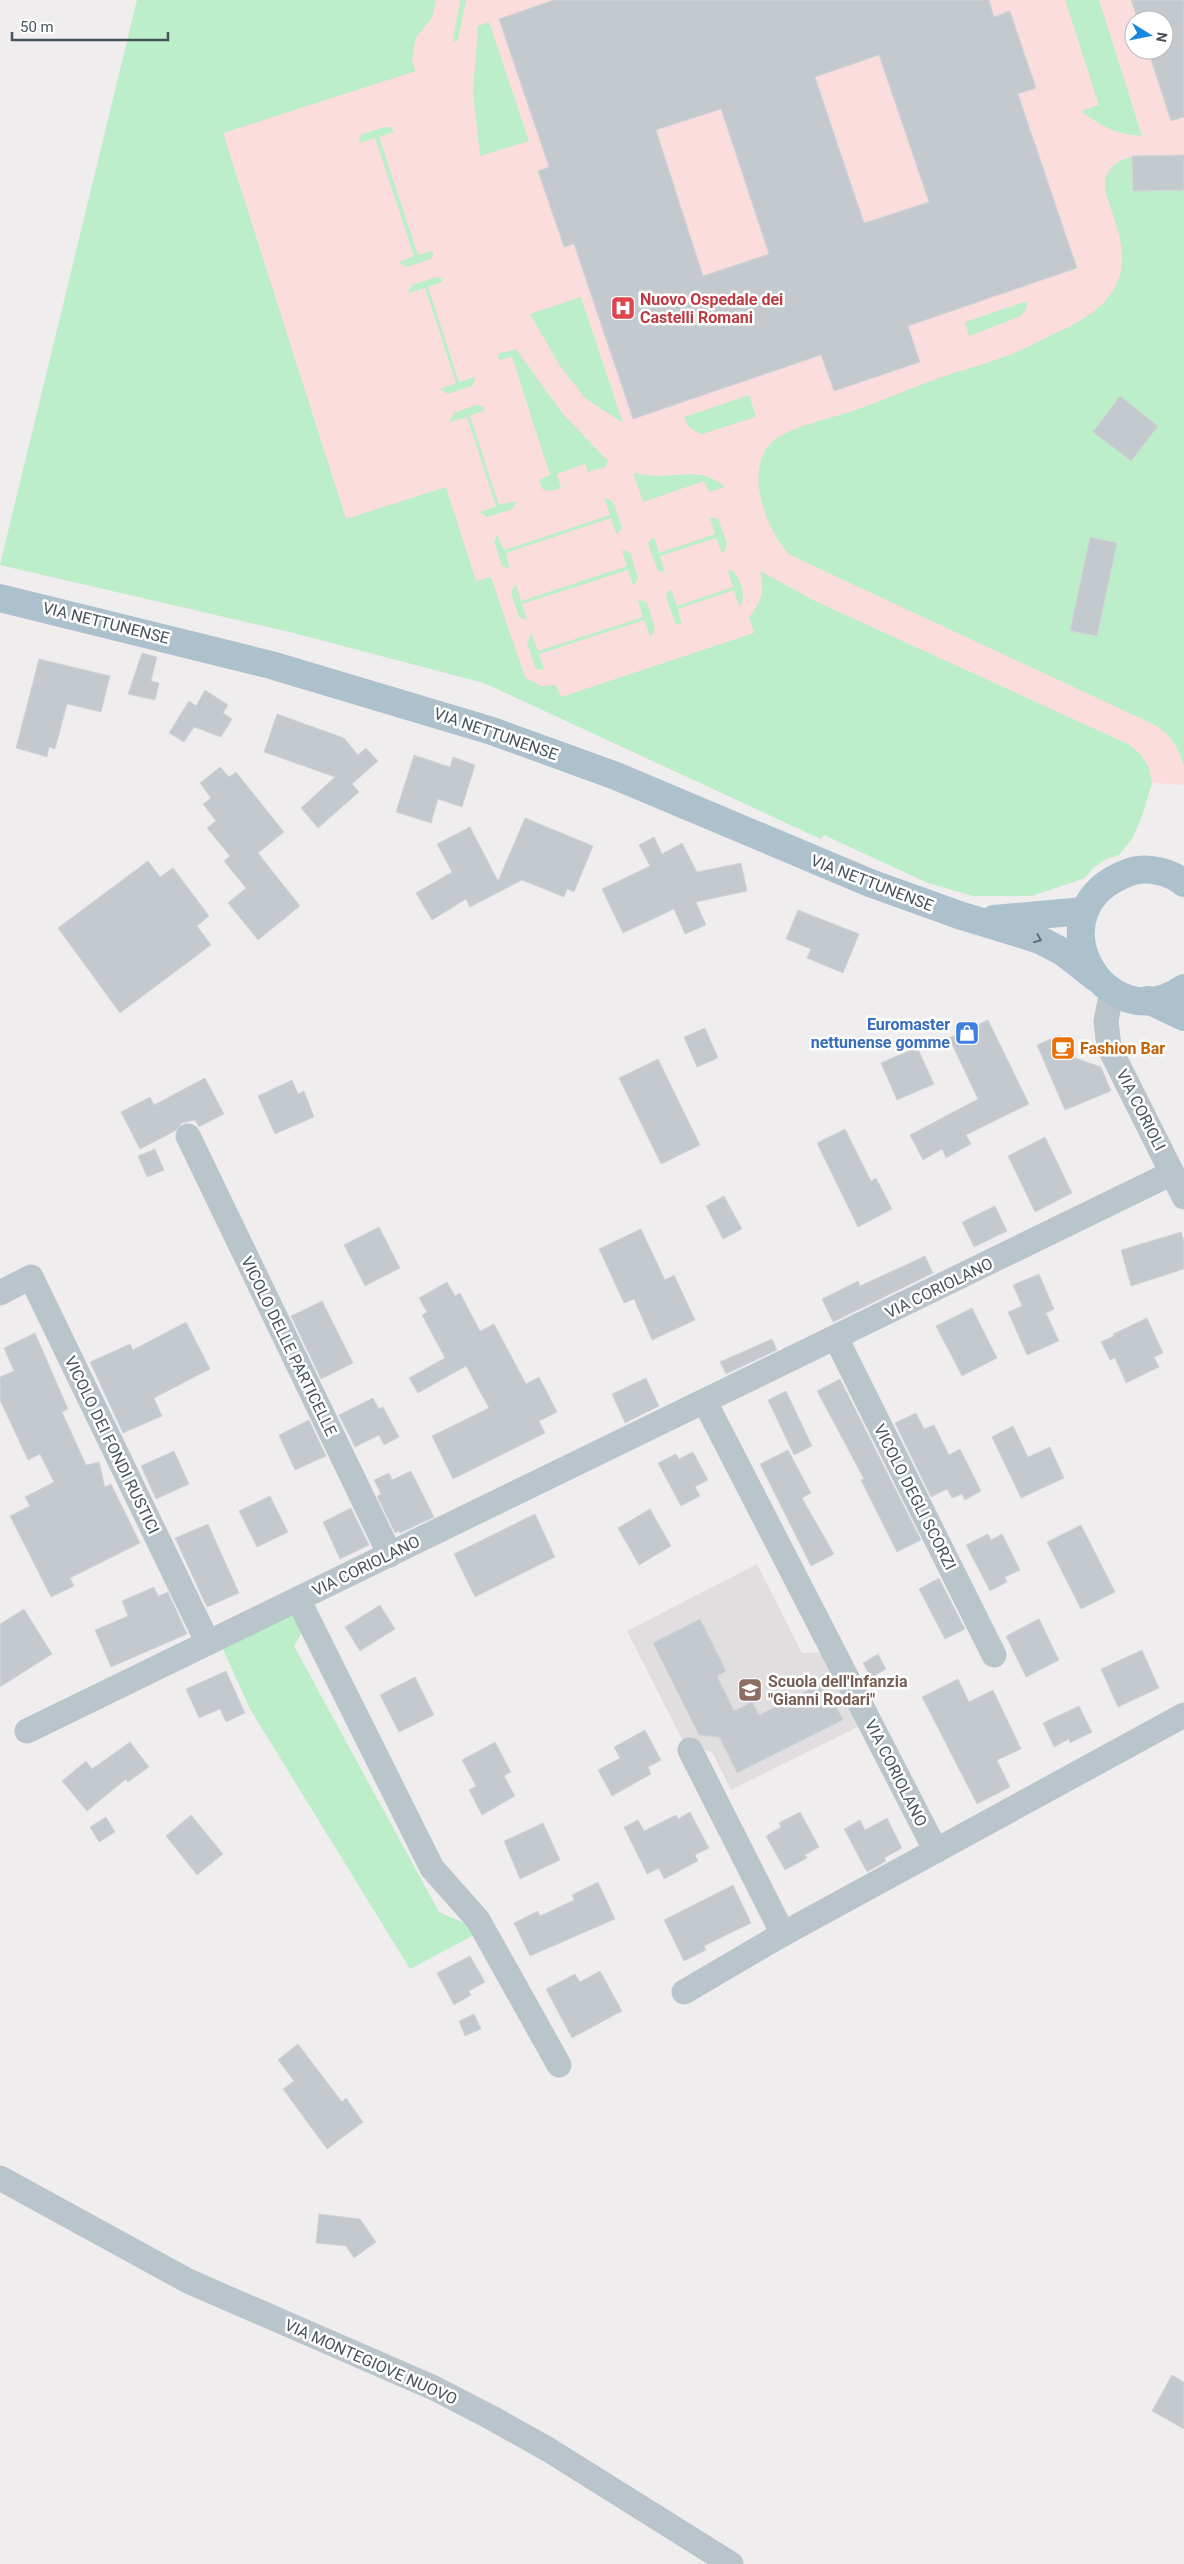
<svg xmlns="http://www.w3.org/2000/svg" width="1184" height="2564" viewBox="0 0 1184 2564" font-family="Roboto,sans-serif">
	<rect width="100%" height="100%" fill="#f0edee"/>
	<polygon fill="#e1dee0" points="757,1564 802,1653 824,1652 860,1726 731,1790 712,1752 686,1747 627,1631"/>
	<path fill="#fbddde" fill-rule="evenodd" d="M137 0H1184V785L1152 783 1142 816 1133 837 1119 855 1106 859 1094 867 1085 878 1031 896H973L928 883 824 835 821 839 484 683 290 632 0 565ZM1134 20H1164V50H1134Z"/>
	<g fill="#bbeec9">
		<path d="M137 0H436L432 18 416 37 412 61 416 71 223 133 346 519 446 487 476 581 491 577 525 677 540 686 556 685 561 697 754 633 749 617C762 602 765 590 760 571L815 601 1130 745 1141 755 1149 768 1152 783 1142 816 1133 837 1119 855 1106 859 1094 867 1085 878 1031 896H973L928 883 824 835 821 839 484 683 290 632 0 565Z"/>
		<polygon points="460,0 466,0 458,40 455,42 453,40"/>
		<path d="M1065 0H1099L1142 136C1118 134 1103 128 1084 113L1083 110 1099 105Z"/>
		<polygon points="489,22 529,141 480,156 473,92 478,26"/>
		<polygon points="385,127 391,127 394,132 379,137 418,255 433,251 433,256 431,259 406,267 399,262 414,256 375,138 360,143 359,139 363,134"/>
		<path d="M1132 156 1133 191 1184 190V767C1179 748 1172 736 1155 725L790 555C766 531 743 470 772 442 789 427 828 419 850 412 882 401 913 387 945 376 974 366 1007 358 1034 344 1060 330 1093 319 1110 295 1130 268 1121 237 1111 209 1109 201 1104 192 1105 183 1106 168 1119 160 1132 156Z"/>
		<polygon points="436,277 440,277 443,282 428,287 459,382 475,377 475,379 472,386 448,394 440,389 456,383 425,288 409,293 408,291 412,285"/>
		<polygon points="581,297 623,423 585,398 560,366 530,314"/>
		<polygon points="1027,301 1026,309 1021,316 969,336 965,322"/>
		<polygon points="516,349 563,414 608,461 605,467 588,472 585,464 557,474 561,488 552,491 543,490 539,480 550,475 512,357 499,360 497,354"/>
		<path d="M749 395 756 417 702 434C692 431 687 426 684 417Z"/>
		<polygon points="476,405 482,406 485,410 470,416 499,505 515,501 516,503 512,509 487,517 480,512 496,506 467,417 451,422 450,420 454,413"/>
		<path d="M633 473C642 474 651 476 660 476 684 475 705 469 725 487L709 492 704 481 643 502Z"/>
		<polygon points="607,498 613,502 622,527 618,533 616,534 611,518 506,553 510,569 502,566 494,541 497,535 504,550 610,515 605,499"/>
		<polygon points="710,518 716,518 719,521 727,544 725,551 722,553 716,538 660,556 665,572 658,571 648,544 651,539 654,537 659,553 715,534"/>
		<polygon points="624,550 630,553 638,578 635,584 633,585 628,570 522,604 527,620 519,617 511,593 514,586 516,585 521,601 627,566 622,551"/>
		<path d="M731 570C740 575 748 600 739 606L734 590 678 609 682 625 675 623 666 597 668 592 671 590 677 606 733 587 728 571Z"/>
		<polygon points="640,600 647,603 655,628 652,635 650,636 644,620 539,654 544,670 536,669 527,643 530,636 532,635 538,651 643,617 638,601"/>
		<polygon points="294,1613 303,1631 294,1646 439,1912 471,1926 476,1934 410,1969 250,1709 223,1649"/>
	</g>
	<g fill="#c4c9cd" stroke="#d1d5d9" fill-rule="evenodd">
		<path d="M554 0H989L994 17 1010 11 1036 88 1018 94 1077 268 908 326 920 362 834 391 821 355 633 419 574 244 564 247 538 171 549 167 499 19ZM879 55 929 202 864 223 815 77ZM721 109 769 254 703 276 656 130Z"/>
		<polygon points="1131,0 1184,0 1184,117 1171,121 1148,50 1164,50 1164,20 1138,20"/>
		<polygon points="1184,155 1184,190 1133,191 1132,156"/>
		<polygon points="1120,396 1158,426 1131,461 1093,432"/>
		<polygon points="1090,537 1117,543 1097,636 1070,631"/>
		<polygon points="142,653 157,657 151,681 159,683 155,700 128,694"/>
		<polygon points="39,659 110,676 101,712 67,704 55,749 49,747 47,757 16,748"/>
		<polygon points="205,690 228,705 223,713 232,719 221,737 194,727 184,742 169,733 189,701 196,706"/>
		<polygon points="277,714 344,738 358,755 366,748 378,761 352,784 359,792 318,828 301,808 335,777 264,752"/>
		<polygon points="414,755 450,767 453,757 475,765 462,807 438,799 431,823 396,812"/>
		<polygon points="220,767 229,777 236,772 284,832 258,853 300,906 258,940 228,903 246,888 224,861 230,856 207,828 216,821 203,804 211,798 200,783"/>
		<polygon points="525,818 593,846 574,892 567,889 564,897 522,880 470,907 466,899 432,920 416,893 452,872 437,844 470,827 498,881"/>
		<polygon points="654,837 662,854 682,843 697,872 741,863 747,891 696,902 706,925 685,934 674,909 623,933 602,889 650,866 639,845"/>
		<polygon points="148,861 160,877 173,868 209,916 197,926 211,945 120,1013 58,928"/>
		<polygon points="798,910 859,934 843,973 807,958 811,949 786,939"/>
		<polygon points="988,1020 1029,1104 966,1135 971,1144 946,1158 942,1149 923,1160 910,1135 978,1099 949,1038"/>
		<polygon points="705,1028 718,1058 697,1067 684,1037"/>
		<polygon points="1060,1035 1069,1056 1101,1067 1111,1091 1065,1110 1037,1045"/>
		<polygon points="917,1047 934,1084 897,1100 881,1063"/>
		<polygon points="658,1059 700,1145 661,1164 619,1078"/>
		<polygon points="205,1078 224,1114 199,1127 195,1120 182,1123 175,1131 140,1149 121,1112 150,1097 154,1105"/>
		<polygon points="292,1080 298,1094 304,1091 314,1117 275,1134 258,1096"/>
		<polygon points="845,1129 871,1181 876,1178 892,1209 858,1227 817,1143"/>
		<polygon points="1045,1137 1072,1193 1035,1212 1008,1156"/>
		<polygon points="155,1149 164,1170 147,1177 138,1156"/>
		<polygon points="724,1196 742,1229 723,1239 706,1206"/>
		<polygon points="995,1206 1007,1231 974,1247 962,1222"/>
		<polygon points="379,1227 400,1268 365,1286 344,1245"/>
		<polygon points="641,1229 665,1280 674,1275 695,1320 652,1340 634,1299 624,1303 599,1249"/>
		<polygon points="1181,1232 1184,1241 1184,1269 1131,1286 1121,1250"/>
		<polygon points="925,1256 933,1273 833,1322 822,1299 858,1281 860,1286"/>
		<polygon points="1039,1274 1054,1309 1046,1313 1059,1341 1027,1355 1008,1312 1022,1306 1013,1285"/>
		<polygon points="447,1282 455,1296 460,1293 480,1331 494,1324 526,1384 539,1377 557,1412 539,1421 545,1433 453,1479 432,1436 489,1408 466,1366 418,1393 409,1378 445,1358 422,1315 427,1312 419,1298"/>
		<polygon points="322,1301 353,1363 321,1379 291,1316"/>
		<polygon points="972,1308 997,1358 962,1376 936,1326"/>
		<polygon points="1147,1318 1163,1353 1154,1357 1159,1367 1126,1383 1115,1358 1110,1360 1101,1342 1114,1336 1113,1334"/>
		<polygon points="186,1322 210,1369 154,1398 162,1416 123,1433 90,1362 130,1344 133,1350"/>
		<polygon points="35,1333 68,1409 62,1412 86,1465 99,1462 105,1487 111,1484 140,1543 70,1578 74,1586 51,1597 10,1516 30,1506 25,1497 54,1482 40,1454 28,1460 0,1400 0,1377 14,1371 4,1348"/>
		<polygon points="772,1339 777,1350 726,1374 720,1362"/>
		<polygon points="646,1378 659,1406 625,1423 612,1394"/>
		<polygon points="840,1379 921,1540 897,1552 861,1480 864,1479 817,1391"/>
		<polygon points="786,1391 812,1446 794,1455 768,1400"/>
		<polygon points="373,1398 379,1409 383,1407 399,1437 384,1445 379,1435 355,1447 339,1415"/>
		<polygon points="916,1413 924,1429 934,1425 949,1455 960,1449 981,1491 965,1500 962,1494 952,1498 947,1489 931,1497 895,1423"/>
		<polygon points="309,1420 326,1456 295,1470 279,1435"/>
		<polygon points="1013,1426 1028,1457 1050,1447 1064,1478 1021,1498 992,1437"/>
		<polygon points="788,1450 811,1493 802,1498 834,1554 811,1566 760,1464"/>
		<polygon points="174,1451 189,1484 156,1499 141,1466"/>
		<polygon points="693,1452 708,1480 695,1487 700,1496 681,1506 658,1463 676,1454 679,1459"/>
		<polygon points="411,1471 434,1517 400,1533 399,1531 395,1533 377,1496 381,1494 374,1480 389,1473 392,1480"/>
		<polygon points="270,1496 288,1532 257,1547 239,1511"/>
		<polygon points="351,1508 369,1545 340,1559 323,1522"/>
		<polygon points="650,1509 671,1546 639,1565 618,1528"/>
		<polygon points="535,1514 555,1557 475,1597 454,1554"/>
		<polygon points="208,1524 239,1593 207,1607 175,1538"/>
		<polygon points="1081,1525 1115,1592 1081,1609 1047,1542"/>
		<polygon points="988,1534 991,1540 1002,1534 1020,1570 1005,1577 1007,1582 990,1591 966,1545"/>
		<polygon points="939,1578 965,1629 945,1639 919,1589"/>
		<polygon points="154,1587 158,1596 168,1592 187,1634 111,1667 95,1630 128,1616 122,1601"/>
		<polygon points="380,1605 395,1629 360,1651 345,1627"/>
		<polygon points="24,1609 52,1654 0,1687 0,1624"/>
		<polygon points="700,1619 726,1671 717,1676 734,1711 752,1702 759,1715 824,1682 843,1720 737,1773 719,1737 699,1735 653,1643"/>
		<polygon points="1039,1619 1059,1660 1026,1677 1006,1636"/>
		<polygon points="1142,1650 1159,1688 1118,1707 1101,1669"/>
		<polygon points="878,1654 886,1669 871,1678 863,1663"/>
		<polygon points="226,1671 245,1713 226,1722 220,1709 199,1718 186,1689"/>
		<polygon points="415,1677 434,1715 399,1732 380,1695"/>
		<polygon points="958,1679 969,1702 993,1690 1021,1749 997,1760 1010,1787 977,1804 922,1697"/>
		<polygon points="1079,1706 1092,1732 1070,1743 1069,1739 1054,1747 1043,1723"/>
		<polygon points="645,1730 661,1760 648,1767 651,1774 612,1796 598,1770 620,1758 614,1747"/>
		<polygon points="130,1742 149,1767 128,1782 126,1779 87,1811 62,1781 86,1761 92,1769"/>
		<polygon points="495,1742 511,1772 504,1776 515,1796 482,1815 469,1790 476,1786 462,1760"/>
		<polygon points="690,1812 709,1848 695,1855 698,1861 664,1879 659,1868 647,1874 624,1827 638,1820 644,1831 676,1815 678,1819"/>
		<polygon points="800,1812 819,1847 805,1855 807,1858 785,1870 766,1836 781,1827 779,1823"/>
		<polygon points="191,1815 223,1854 197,1875 166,1836"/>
		<polygon points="106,1817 115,1832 99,1842 90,1827"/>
		<polygon points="887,1818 902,1848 884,1858 886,1861 867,1872 844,1829 860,1820 865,1830"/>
		<polygon points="543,1823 560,1860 520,1879 504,1841"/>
		<polygon points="598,1882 615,1919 530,1956 514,1923 538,1911 540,1916 574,1900 572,1895"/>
		<polygon points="733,1885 751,1923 704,1946 706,1950 684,1961 664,1920"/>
		<polygon points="470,1956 485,1982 469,1991 471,1995 454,2005 437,1973"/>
		<polygon points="600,1971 622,2011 572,2038 546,1989 575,1974 580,1982"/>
		<polygon points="474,2014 481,2029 465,2036 459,2021"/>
		<polygon points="298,2044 342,2102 346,2098 363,2122 327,2149 283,2089 294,2081 278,2060"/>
		<polygon points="319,2214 360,2219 376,2242 354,2258 346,2246 316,2243"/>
		<polygon points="1172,2375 1184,2382 1184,2429 1152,2411"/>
	</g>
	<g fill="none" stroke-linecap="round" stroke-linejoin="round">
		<g stroke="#b9c4cb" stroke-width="25">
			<polyline points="1112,991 1106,1021 1109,1047 1184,1197"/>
			<polyline points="188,1136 390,1555"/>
			<polyline points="0,1293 31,1277 208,1643"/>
			<polyline points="836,1338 994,1655"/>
			<polyline points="705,1402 936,1851"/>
			<polyline points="298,1599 432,1868 478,1920 559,2065"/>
			<polyline points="27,1731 1172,1173"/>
			<polyline points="690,1750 783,1934"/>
			<polyline points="684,1992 783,1934 1184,1715"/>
			<polyline points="0,2178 188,2281 434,2388 492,2418 549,2450 731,2564"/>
		</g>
		<g stroke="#adc1cd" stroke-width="28">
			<polyline points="0,598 271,665 492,731 616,776 870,883 959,915 1040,940 1063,952 1096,978"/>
			<path d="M1184 883C1171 872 1147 866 1130 872 1028 908 1104 1044 1184 988"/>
			<polyline points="994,919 1084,911"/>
			<polyline points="1148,1000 1184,1017"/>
		</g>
	</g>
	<defs><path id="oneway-chevron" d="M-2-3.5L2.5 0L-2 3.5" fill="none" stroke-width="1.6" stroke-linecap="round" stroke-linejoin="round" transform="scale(1.25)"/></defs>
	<use stroke="#606e78" href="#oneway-chevron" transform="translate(1038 939) rotate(22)"/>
	<defs>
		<symbol id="hospital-square" viewBox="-11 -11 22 22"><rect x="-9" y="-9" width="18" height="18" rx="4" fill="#e0444e" stroke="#fff"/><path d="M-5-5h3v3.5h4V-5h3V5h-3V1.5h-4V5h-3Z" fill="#fff"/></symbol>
		<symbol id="shop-square" viewBox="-11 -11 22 22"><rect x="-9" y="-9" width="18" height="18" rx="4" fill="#3f7fe0" stroke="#fff"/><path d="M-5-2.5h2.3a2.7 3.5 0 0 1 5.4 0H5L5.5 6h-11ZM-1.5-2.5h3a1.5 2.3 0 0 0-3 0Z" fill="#fff"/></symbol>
		<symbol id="cafe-square" viewBox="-11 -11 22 22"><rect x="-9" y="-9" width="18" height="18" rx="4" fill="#e8710a" stroke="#fff"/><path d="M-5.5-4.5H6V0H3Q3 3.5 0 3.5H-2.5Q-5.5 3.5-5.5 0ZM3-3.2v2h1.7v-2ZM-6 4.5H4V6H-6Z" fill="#fff"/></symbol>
		<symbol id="school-square" viewBox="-11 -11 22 22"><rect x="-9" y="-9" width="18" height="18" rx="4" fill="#8d6e63" stroke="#fff"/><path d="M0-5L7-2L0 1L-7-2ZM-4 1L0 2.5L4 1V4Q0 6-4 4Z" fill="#fff"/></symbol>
	</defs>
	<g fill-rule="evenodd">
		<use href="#hospital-square" x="609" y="294" width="28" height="28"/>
		<use href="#shop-square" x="953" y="1019" width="28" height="28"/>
		<use href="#cafe-square" x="1049" y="1034" width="28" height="28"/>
		<use href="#school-square" x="736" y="1676" width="28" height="28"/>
	</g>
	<g text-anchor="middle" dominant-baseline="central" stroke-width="5" stroke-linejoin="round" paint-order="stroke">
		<g font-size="16" font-weight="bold" fill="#be3a42" stroke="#fff" text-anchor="start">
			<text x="640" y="299">Nuovo Ospedale dei<tspan x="640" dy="18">Castelli Romani</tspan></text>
		</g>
		<g font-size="16" fill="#46535b" stroke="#fff">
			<text transform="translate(106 623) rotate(14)">VIA NETTUNENSE</text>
			<text transform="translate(496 734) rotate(19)">VIA NETTUNENSE</text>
			<text transform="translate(872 883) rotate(21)">VIA NETTUNENSE</text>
			<text transform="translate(1141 1110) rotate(63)">VIA CORIOLI</text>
			<text transform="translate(939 1288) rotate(-26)">VIA CORIOLANO</text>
			<text transform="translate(289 1346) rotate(64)">VICOLO DELLE PARTICELLE</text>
			<text transform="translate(112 1445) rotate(64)">VICOLO DEI FONDI RUSTICI</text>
			<text transform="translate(915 1497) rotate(63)">VICOLO DEGLI SCORZI</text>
			<text transform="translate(366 1566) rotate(-26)">VIA CORIOLANO</text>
			<text transform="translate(896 1773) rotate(63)">VIA CORIOLANO</text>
			<text transform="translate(371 2362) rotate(24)">VIA MONTEGIOVE NUOVO</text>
		</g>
		<g font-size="16" font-weight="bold" fill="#366cbe" stroke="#fff" text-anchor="end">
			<text x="950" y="1024">Euromaster<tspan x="950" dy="18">nettunense gomme</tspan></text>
		</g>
		<g font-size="16" font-weight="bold" fill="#c56008" stroke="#fff" text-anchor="start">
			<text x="1080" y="1048">Fashion Bar</text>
		</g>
		<g font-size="16" font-weight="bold" fill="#785e54" stroke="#fff" text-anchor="start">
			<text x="768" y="1681">Scuola dell'Infanzia<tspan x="768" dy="18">"Gianni Rodari"</tspan></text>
		</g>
	</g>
	<g transform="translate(1149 35) rotate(100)"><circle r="24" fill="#ffffff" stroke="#b5babd"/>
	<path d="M0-4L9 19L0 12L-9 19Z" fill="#1987de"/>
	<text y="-8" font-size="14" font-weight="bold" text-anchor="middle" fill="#46535b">N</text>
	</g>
	<path d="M12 32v8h156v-8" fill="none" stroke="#46535b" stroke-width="2.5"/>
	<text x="20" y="32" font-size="15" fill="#46535b" stroke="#ffffff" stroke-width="4" paint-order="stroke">50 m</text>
</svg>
